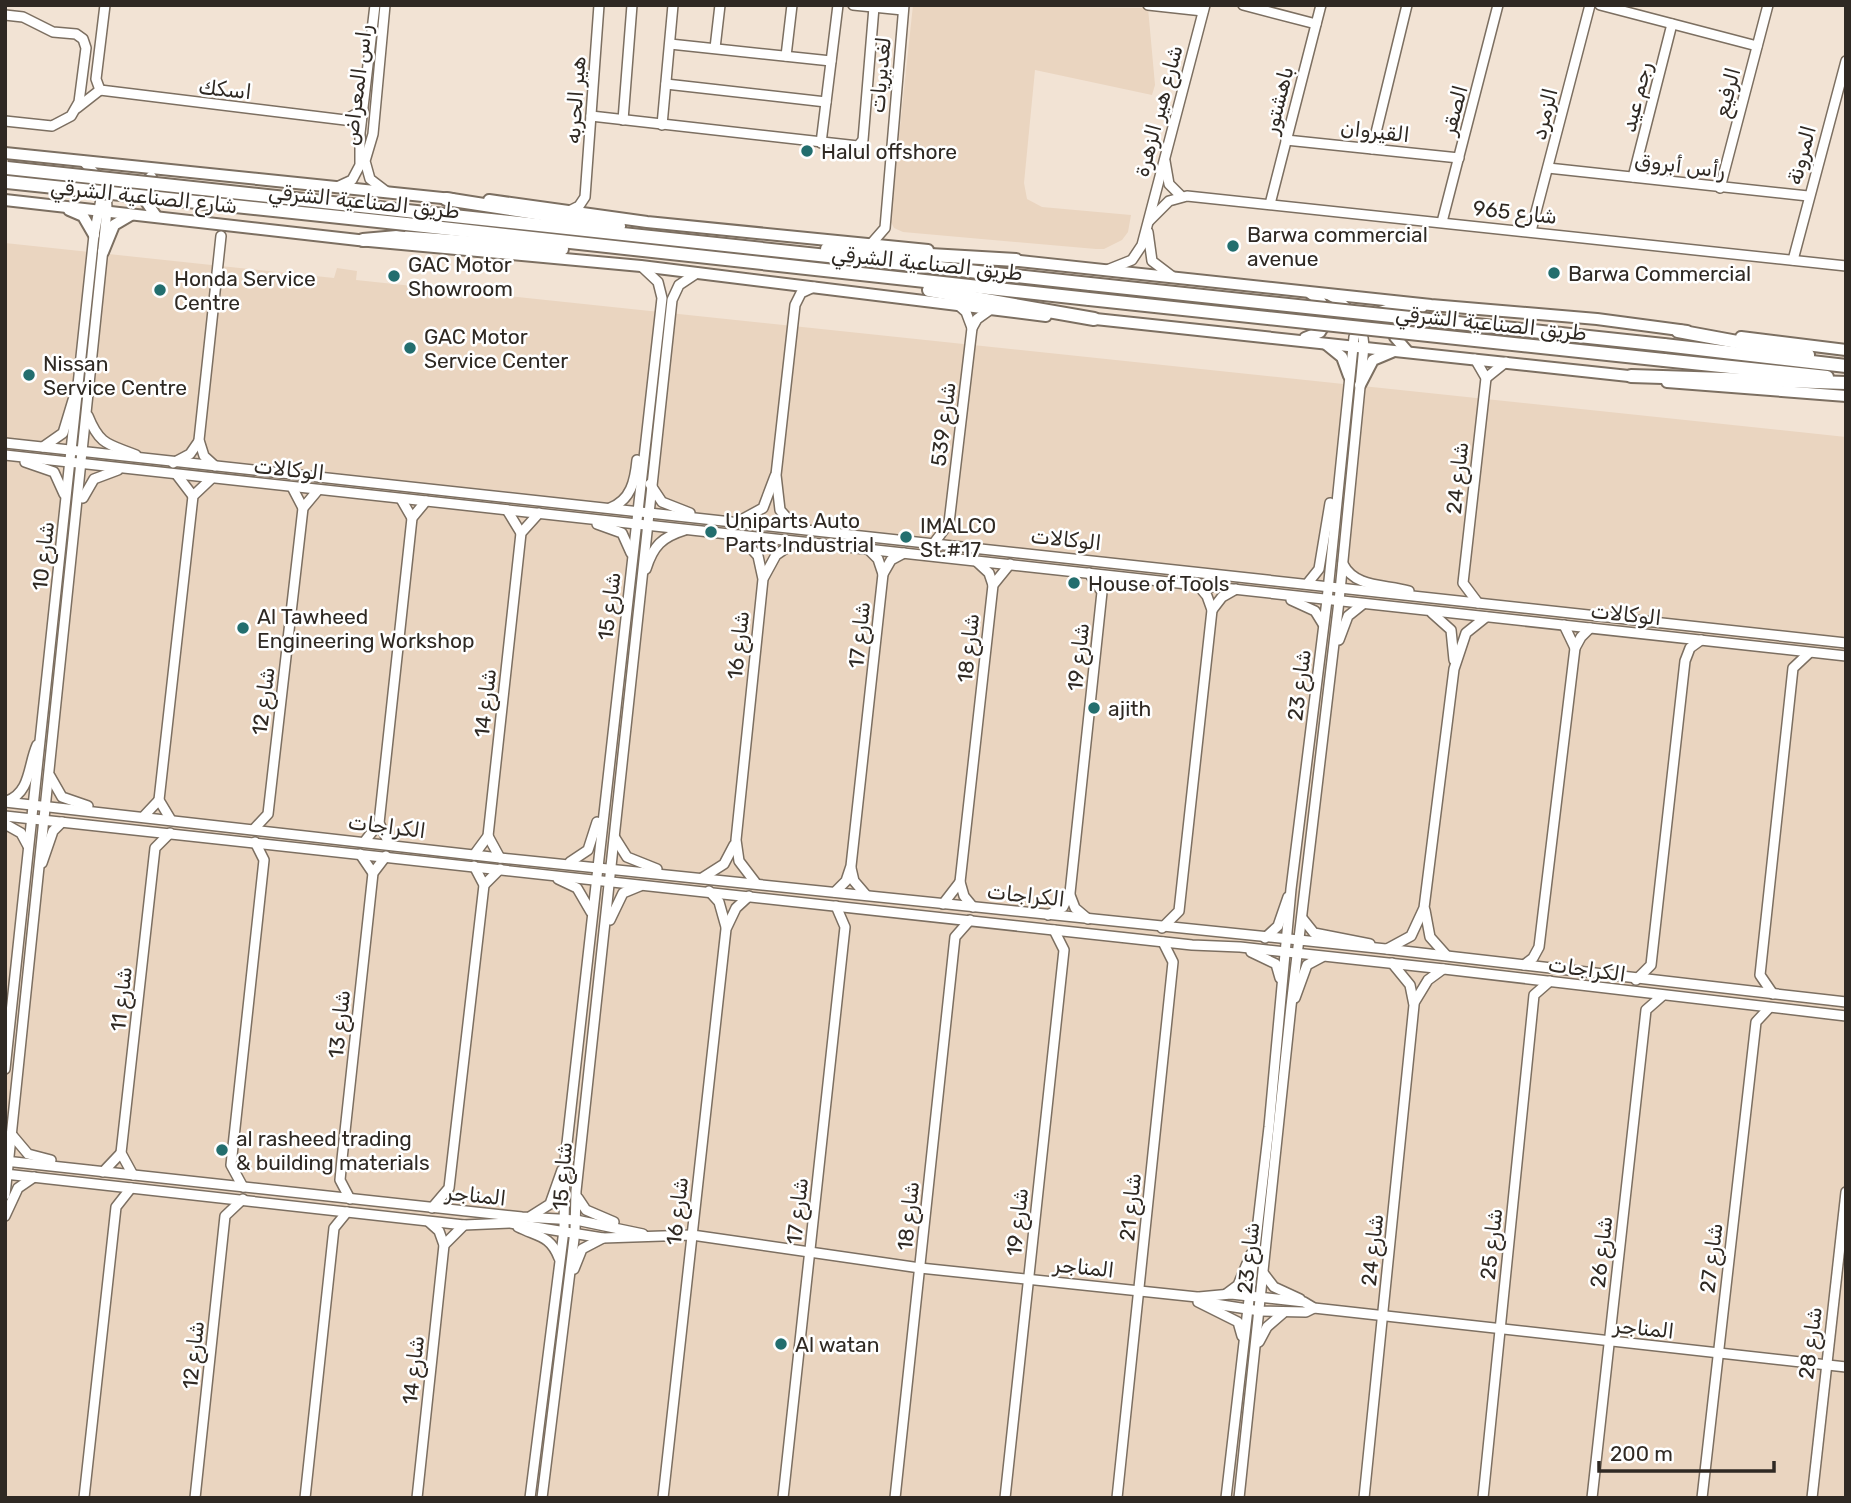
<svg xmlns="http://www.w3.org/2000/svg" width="1851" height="1503" viewBox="0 0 1851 1503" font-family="Rubik,Vazirmatn,sans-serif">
	<rect width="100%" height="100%" fill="#f2e3d4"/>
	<g fill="#ead5c0">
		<polygon points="913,5 1148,8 1155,85 1152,95 1035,70 1024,183 1027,199 1042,207 1131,215 1128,232 1122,240 1104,249 1096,249 903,232 894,228 890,220"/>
		<polygon points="5,243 334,278 337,268 357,271 356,280 1846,437 1846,1498 5,1498"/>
	</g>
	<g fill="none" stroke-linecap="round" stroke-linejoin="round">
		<defs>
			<g id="minor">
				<polyline points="385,5 373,134 365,161 370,179 387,192"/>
				<polyline points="853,5 903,10"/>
				<polyline points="1148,5 1203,11"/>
				<polyline points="1243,5 1316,24"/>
				<polyline points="1600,5 1757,46"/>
				<polyline points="5,15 23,17 53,32 76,34 83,39 86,48 79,102 71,116 52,126 5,121"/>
				<polyline points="670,44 831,61"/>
				<polyline points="715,48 720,5"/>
				<polyline points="786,56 792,5"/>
				<polyline points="666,84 826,102"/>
				<polyline points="100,90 345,120 363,110"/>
				<polyline points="100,90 96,79 105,5"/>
				<polyline points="77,108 100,90"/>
				<polyline points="591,116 858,146 863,140 874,7"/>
				<polyline points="623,120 632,5"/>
				<polyline points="662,125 673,5"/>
				<polyline points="1286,140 1459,158"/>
				<polyline points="821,143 838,5"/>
				<polyline points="1372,149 1407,5"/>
				<polyline points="1165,161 1169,184 1181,196"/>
				<polyline points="1548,168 1808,196"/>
				<polyline points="1633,177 1672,24"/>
				<polyline points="339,186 352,180 360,165 360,133 375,5"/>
				<polyline points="1720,188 1768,5"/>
				<polyline points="1270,204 1321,5"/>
				<polyline points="569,211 579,206 585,197 599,5"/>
				<polyline points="1149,221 1169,201 1187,196 1846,266"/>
				<polyline points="1442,222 1498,5"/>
				<polyline points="1531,231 1590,5"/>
				<polyline points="1148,232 1152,261 1173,277"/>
				<polyline points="871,244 885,228 904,5"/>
				<polyline points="1793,260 1846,61"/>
				<polyline points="1107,270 1132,260 1142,245 1205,5"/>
				<polyline points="957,304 966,312 972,328"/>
				<polyline points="1475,359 1486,378 1463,583 1478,603"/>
				<polyline points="1486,378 1506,362"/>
				<path d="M88 416C100 446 109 444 136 455"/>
				<polyline points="5,443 1846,643"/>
				<polyline points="43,447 63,433 73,400"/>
				<polyline points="5,455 1846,656"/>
				<polyline points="25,462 54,472 64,494"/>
				<polyline points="173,463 190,454 199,441"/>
				<polyline points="215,466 204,456 199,440 221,236"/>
				<polyline points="177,475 193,496"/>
				<polyline points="650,484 662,502 690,513"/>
				<polyline points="292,487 303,508"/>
				<polyline points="83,498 94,479 118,470"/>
				<polyline points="401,499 412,518"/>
				<path d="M610 508C631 500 635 481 637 460"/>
				<polyline points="507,510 521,533"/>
				<polyline points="741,520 763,508 775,476"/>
				<polyline points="597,524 622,533 631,553"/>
				<polyline points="796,528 780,510 776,475 795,305 801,293 814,287"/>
				<polyline points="739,535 758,556 763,579 736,840 739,861 755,882"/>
				<polyline points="934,543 949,523 972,328 977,319 991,309"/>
				<polyline points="868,549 878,559 883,574"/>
				<polyline points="976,561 989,573 993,585"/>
				<path d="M1343 564C1355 588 1385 584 1409 591"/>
				<path d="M646 569C653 546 662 537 685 530"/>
				<polyline points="764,577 776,555 795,542"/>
				<polyline points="1307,584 1319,569 1330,503"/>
				<polyline points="1291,600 1315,611 1323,624"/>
				<polyline points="1212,610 1222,597 1236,589"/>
				<polyline points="1432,613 1451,630 1454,660"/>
				<polyline points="1564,625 1575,648"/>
				<polyline points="1339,640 1348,616 1363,604"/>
				<polyline points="50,776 62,797 88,806"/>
				<path d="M7 801C31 792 28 765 37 745"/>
				<polyline points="5,802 500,858 1386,949 1846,1002"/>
				<polyline points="5,816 1192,945 1240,947 1444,969 1846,1016"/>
				<polyline points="143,817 159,800"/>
				<polyline points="171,820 159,800 193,496 212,478"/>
				<polyline points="5,824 21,833 28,846"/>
				<polyline points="254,829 268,814 303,508 318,490"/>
				<polyline points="488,836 500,858"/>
				<polyline points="615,838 627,857 657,869"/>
				<polyline points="365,841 379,823"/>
				<polyline points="389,843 379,823 412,518 426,501"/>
				<polyline points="360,854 373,873"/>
				<polyline points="474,855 488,836 521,533 539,513"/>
				<polyline points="570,862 588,850 597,822"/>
				<polyline points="42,863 53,831 62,822"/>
				<polyline points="851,868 854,881 866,895"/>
				<polyline points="702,878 724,864 734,845"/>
				<polyline points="558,879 577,888 591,912"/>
				<polyline points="484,885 500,869"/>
				<polyline points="709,891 719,902 726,927"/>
				<polyline points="835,892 846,881 851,866 883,574 891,560 904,553"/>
				<polyline points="1070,895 1075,908 1088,919"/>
				<polyline points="943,904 960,882"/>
				<polyline points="973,907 964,896 960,882 993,585 1010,564"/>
				<polyline points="1425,910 1430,937 1446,955"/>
				<polyline points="1048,915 1063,907 1070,893 1102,592 1089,573"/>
				<polyline points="1302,918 1314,933 1370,944"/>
				<polyline points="610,920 623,893 640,886"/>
				<polyline points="1162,928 1179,911 1212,610 1207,596 1197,584"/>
				<polyline points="1265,938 1278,926 1288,897"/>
				<polyline points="1387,949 1411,936 1424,908 1454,669 1466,633 1486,617"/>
				<polyline points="1251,952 1276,964 1280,978"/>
				<polyline points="1524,965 1533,958 1539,947 1575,648 1581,637 1590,628"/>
				<polyline points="1636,980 1651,965 1685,661 1690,648 1701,640"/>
				<polyline points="1773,994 1760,975 1793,668 1809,653"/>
				<polyline points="1295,998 1307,965 1322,957"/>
				<polyline points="1414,1003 1428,980 1443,969"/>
				<polyline points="5,1069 94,235 103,189"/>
				<polyline points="12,1135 28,1154 51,1160"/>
				<polyline points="5,1161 522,1217 576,1220 643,1234"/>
				<polyline points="103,1172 121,1153"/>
				<polyline points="5,1174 464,1225 510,1223 603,1238 692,1235 920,1268 1197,1297 1215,1304 1260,1311 1306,1312 1314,1308"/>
				<polyline points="133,1175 121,1153 155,848 170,833"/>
				<polyline points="243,1187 231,1165 264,860 255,842"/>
				<polyline points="5,1195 107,210 106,185 83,161"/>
				<polyline points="578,1198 586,1210 614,1222"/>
				<polyline points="350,1199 340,1180 342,1159 373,873 386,856"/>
				<polyline points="432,1208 449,1188 484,885 474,866"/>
				<polyline points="5,1216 18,1188 34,1177"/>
				<polyline points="531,1216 550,1204 562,1170"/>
				<path d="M518 1227C538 1237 550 1235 559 1258"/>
				<polyline points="444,1245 464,1225"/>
				<polyline points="574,1269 582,1249 603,1238"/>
				<polyline points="1264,1274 1274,1287 1300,1299"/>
				<polyline points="1226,1294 1238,1285 1251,1254"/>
				<polyline points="1199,1297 1231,1294 1304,1302 1314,1308 1846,1367"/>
				<polyline points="1198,1302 1238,1322 1242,1336"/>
				<polyline points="1259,1342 1267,1327 1283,1313"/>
				<polyline points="84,1498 116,1207 131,1188"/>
				<polyline points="195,1498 225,1216 243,1199"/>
				<polyline points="305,1498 334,1228 347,1212"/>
				<polyline points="417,1498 444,1245 439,1231 429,1222"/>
				<polyline points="530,1498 564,1230 565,1161 662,298 658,282 641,266"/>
				<polyline points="542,1498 575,1231 576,1191 672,300 679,285 697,273"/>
				<polyline points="663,1498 726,929 736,908 749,896"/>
				<polyline points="783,1498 845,927 836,906"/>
				<polyline points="895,1498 955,937 970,920"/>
				<polyline points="1005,1498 1064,950 1054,930"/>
				<polyline points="1117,1498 1173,962 1163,942"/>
				<path d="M1226 1498 1269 1127 1291 889 1327 600 1354 337C1363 313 1385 308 1408 306"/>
				<path d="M1239 1498 1291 1006 1339 601 1364 346C1363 324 1348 304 1329 295"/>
				<polyline points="1364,1498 1414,1005 1410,985 1392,963"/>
				<polyline points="1483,1498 1534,995 1550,981"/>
				<polyline points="1592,1498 1646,1010 1662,996"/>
				<polyline points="1702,1498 1756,1022 1769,1008"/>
				<polyline points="1812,1498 1846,1192"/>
			</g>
			<g id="major">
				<polyline points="5,153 452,199"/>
				<polyline points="151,177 145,185 145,200 156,216"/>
				<polyline points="5,200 358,240 641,266 1046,316"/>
				<polyline points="489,200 647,222 928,250"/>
				<polyline points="69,210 83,216 94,235"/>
				<polyline points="103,252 114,225 131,215"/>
				<polyline points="1010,260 1431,305 1597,319 1687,331"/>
				<polyline points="1086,318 1638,377"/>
				<polyline points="1741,337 1846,350"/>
				<path d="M1305 338 1320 332C1332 316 1326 303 1310 293"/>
				<polyline points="1326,344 1342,357 1349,376"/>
				<polyline points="1407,351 1395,337 1393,325 1404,312 1422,307"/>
				<polyline points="1667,382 1846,396"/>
				<polyline points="1360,385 1373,360 1392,352"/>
			</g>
			<g id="highway">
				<polyline points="446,199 619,226"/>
				<polyline points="407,211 1090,284"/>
				<polyline points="406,224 1089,299"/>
				<polyline points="363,240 397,237 562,249"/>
				<polyline points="827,249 1016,260"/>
				<polyline points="929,290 1094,319"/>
				<polyline points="1678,331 1808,355"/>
				<polyline points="1664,345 1846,366"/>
				<polyline points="1664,360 1827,377"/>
				<polyline points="1631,376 1846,383"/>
			</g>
		</defs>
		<use href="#minor" stroke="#7c6f61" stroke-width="12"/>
		<use href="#major" stroke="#7c6f61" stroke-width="14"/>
		<use href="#highway" stroke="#7c6f61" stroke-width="16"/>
		<use href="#minor" stroke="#fff" stroke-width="9"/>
		<use href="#major" stroke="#fff" stroke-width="10"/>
		<use href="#highway" stroke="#fff" stroke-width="12"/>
		<defs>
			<g id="highway-bridge">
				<polyline points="7,168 407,211"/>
				<polyline points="7,182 406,224"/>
				<polyline points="1090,284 1664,345"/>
				<polyline points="1089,299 1664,360"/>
			</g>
		</defs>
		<use href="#highway-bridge" stroke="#7c6f61" stroke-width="16" stroke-linecap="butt"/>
		<use href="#highway-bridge" stroke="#fff" stroke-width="12"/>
	</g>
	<g fill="#236e6e" stroke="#fff" stroke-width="2.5">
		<circle cx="807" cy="151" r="7"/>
		<circle cx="1233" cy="246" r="7"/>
		<circle cx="1554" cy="273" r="7"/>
		<circle cx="394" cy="276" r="7"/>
		<circle cx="160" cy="290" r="7"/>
		<circle cx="410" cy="348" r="7"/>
		<circle cx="29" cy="375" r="7"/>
		<circle cx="711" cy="532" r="7"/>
		<circle cx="906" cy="537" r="7"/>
		<circle cx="1074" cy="583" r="7"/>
		<circle cx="243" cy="628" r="7"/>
		<circle cx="1094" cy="708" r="7"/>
		<circle cx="222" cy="1150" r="7"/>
		<circle cx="781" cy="1344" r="7"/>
	</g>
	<g text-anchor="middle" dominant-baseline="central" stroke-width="5" stroke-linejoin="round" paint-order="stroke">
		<g font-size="21" fill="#2f2923" stroke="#fff">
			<text transform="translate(880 75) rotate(-85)">لغديريات</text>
			<text transform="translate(357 85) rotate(-83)">راس المعراض</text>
			<text transform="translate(225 89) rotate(6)">اسكك</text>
			<text transform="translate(1727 92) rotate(-75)">الرفيع</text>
			<text transform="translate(1636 97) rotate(-76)">رجم عيد</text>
			<text transform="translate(575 100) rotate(-86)">هير الحربه</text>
			<text transform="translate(1278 100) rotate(-76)">باهشتور</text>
			<text transform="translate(1454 110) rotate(-75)">الصقر</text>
			<text transform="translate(1158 111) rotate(-75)">شارع هير الزهرة</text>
			<text transform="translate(1544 114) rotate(-76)">الزمرد</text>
			<text transform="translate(1375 131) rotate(6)">القيروان</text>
			<text transform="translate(1801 155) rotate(-75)">المرونة</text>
			<text transform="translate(1680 165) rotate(7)">رأس أبروق</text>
			<text transform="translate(144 196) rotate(6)">شارع الصناعية الشرقي</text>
			<text transform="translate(364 201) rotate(6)">طريق الصناعية الشرقي</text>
			<text transform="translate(1515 212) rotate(6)">شارع 965</text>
			<text transform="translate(927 263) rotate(6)">طريق الصناعية الشرقي</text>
			<text transform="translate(1491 323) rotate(6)">طريق الصناعية الشرقي</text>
			<text transform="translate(943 424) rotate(-83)">شارع 539</text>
			<text transform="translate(289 469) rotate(6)">الوكالات</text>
			<text transform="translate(1457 478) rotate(-84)">شارع 24</text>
			<text transform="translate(1066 539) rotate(6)">الوكالات</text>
			<text transform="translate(43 556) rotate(-84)">شارع 10</text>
			<text transform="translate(609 606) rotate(-83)">شارع 15</text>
			<text transform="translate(1626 614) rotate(6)">الوكالات</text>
			<text transform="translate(859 635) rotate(-84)">شارع 17</text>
			<text transform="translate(738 645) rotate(-84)">شارع 16</text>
			<text transform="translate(968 648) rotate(-84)">شارع 18</text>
			<text transform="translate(1078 657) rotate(-84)">شارع 19</text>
			<text transform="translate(1299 685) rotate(-83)">شارع 23</text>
			<text transform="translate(263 701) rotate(-83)">شارع 12</text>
			<text transform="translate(485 703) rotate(-84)">شارع 14</text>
			<text transform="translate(387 826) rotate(7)">الكراجات</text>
			<text transform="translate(1026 895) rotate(6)">الكراجات</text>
			<text transform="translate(1587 969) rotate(8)">الكراجات</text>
			<text transform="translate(121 999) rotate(-84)">شارع 11</text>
			<text transform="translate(339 1024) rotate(-84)">شارع 13</text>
			<text transform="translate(562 1176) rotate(-86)">شارع 15</text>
			<text transform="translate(476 1195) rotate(6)">المناجر</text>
			<text transform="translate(1130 1207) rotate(-84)">شارع 21</text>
			<text transform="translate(677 1211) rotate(-84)">شارع 16</text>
			<text transform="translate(797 1211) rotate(-84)">شارع 17</text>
			<text transform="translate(908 1216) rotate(-84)">شارع 18</text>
			<text transform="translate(1017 1222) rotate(-84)">شارع 19</text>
			<text transform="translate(1491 1244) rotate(-84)">شارع 25</text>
			<text transform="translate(1372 1250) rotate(-84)">شارع 24</text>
			<text transform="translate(1601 1252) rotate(-84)">شارع 26</text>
			<text transform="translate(1248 1258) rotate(-84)">شارع 23</text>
			<text transform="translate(1711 1258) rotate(-83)">شارع 27</text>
			<text transform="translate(1084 1267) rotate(6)">المناجر</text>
			<text transform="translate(1644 1328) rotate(6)">المناجر</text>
			<text transform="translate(1810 1343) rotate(-83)">شارع 28</text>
			<text transform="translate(193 1355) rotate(-84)">شارع 12</text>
			<text transform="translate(413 1370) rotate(-84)">شارع 14</text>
		</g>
		<g font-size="21" fill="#2f2923" stroke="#fff" text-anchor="start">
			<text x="821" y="151">Halul offshore</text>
			<text x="1247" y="234">Barwa commercial<tspan x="1247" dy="24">avenue</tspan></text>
			<text x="408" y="264">GAC Motor<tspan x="408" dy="24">Showroom</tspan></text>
			<text x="1568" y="273">Barwa Commercial</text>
			<text x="174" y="278">Honda Service<tspan x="174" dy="24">Centre</tspan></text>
			<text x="424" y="336">GAC Motor<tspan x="424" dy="24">Service Center</tspan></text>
			<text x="43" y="363">Nissan<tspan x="43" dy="24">Service Centre</tspan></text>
			<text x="725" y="520">Uniparts Auto<tspan x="725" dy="24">Parts Industrial</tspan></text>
			<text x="920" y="525">IMALCO<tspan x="920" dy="24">St.#17</tspan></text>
			<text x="1088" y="583">House of Tools</text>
			<text x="257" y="616">Al Tawheed<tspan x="257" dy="24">Engineering Workshop</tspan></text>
			<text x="1108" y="708">ajith</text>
			<text x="236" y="1138">al rasheed trading<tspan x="236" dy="24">&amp; building materials</tspan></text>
			<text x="795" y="1344">Al watan</text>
		</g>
	</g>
	<rect width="1851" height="1503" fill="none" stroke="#2f2923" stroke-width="14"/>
	<path d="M1599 1461v10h175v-10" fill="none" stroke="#2f2923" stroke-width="3.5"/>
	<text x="1610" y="1461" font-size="21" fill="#2f2923" stroke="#ffffff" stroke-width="5" paint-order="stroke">200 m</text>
</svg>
